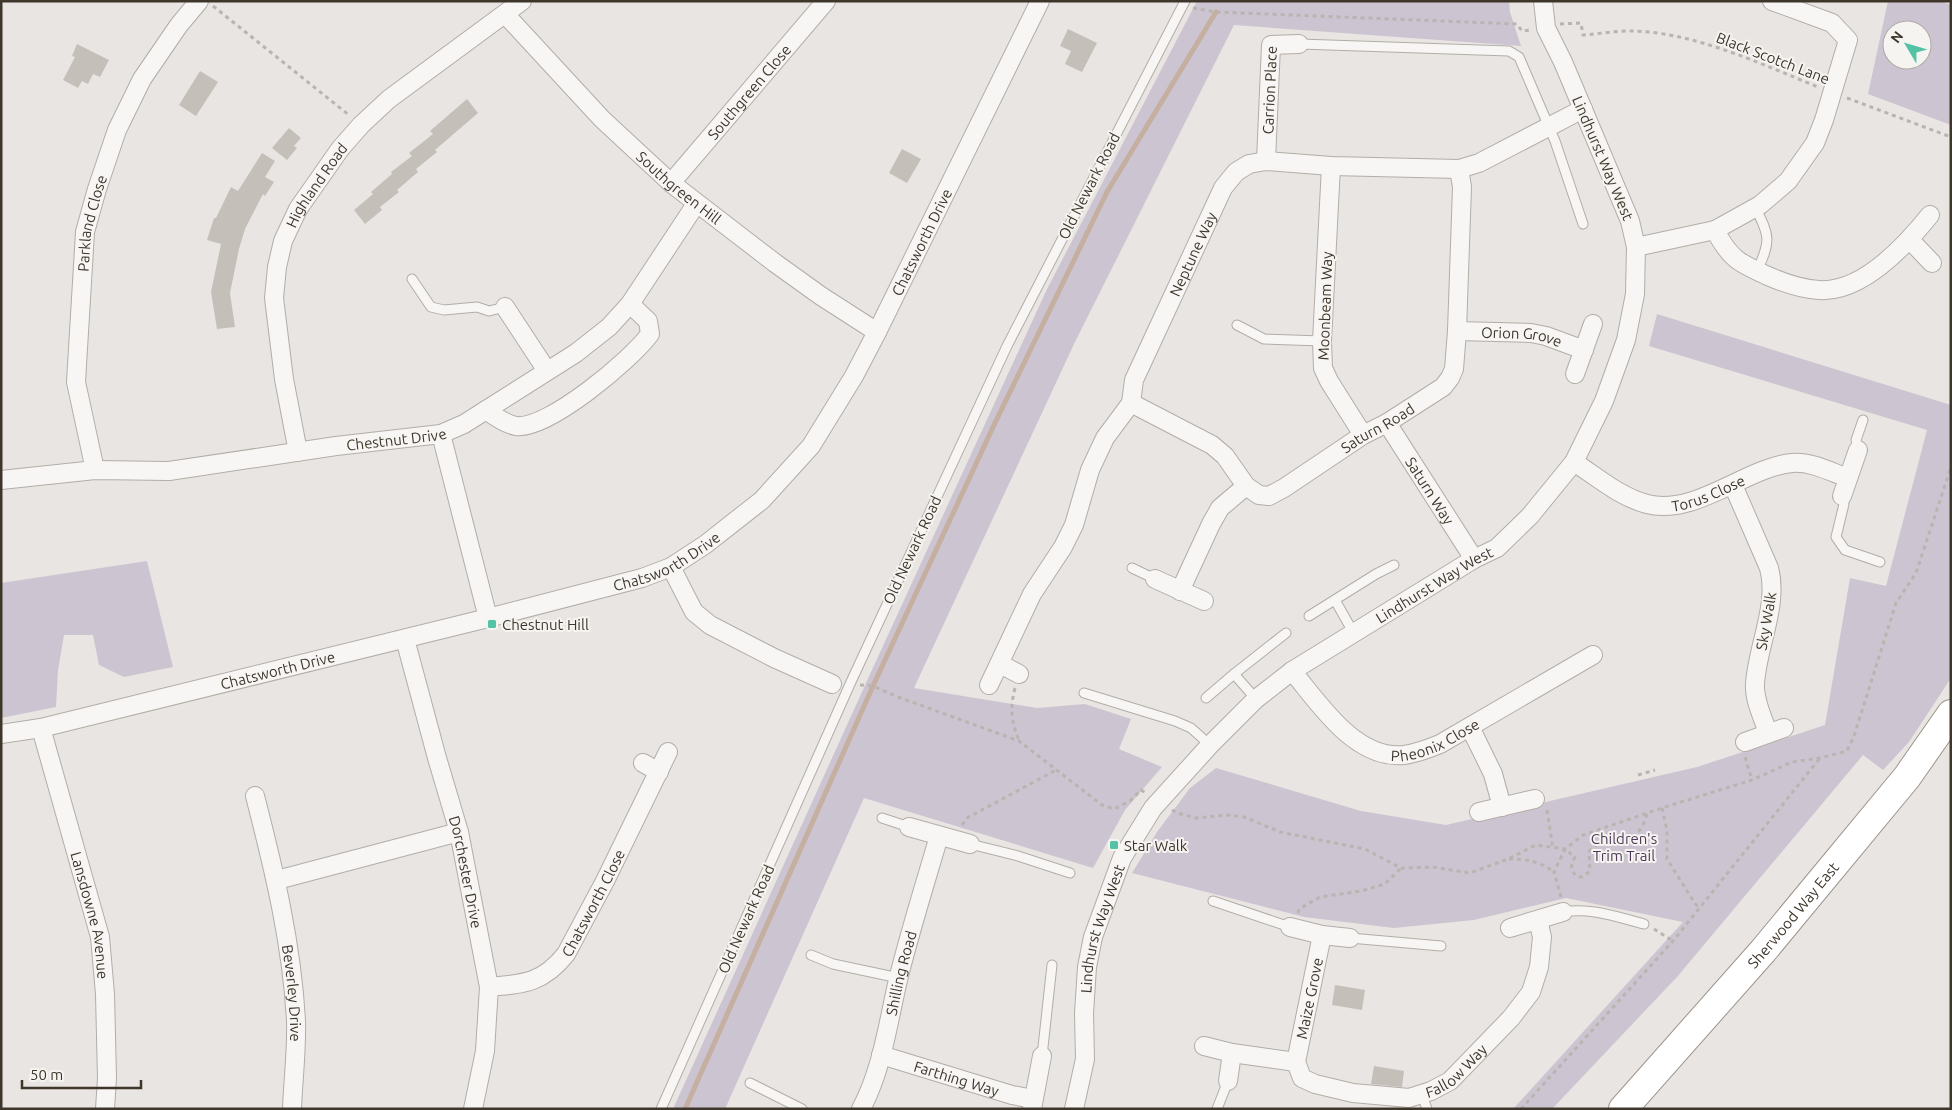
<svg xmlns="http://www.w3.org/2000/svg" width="1952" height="1110" viewBox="0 0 1952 1110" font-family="Ubuntu,sans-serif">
	<rect width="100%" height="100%" fill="#e9e5e2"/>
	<g fill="#cdc4d2" fill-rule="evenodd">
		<polygon points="1197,1 1509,1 1510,12 1521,46 1234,25 1074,344 914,688 1037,708 1085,704 1131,719 1119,749 1162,767 1125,810 1093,868 864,798 725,1109 673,1109 871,672 1047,289"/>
		<path d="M1888 1H1940L1951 5V125L1868 94ZM1892 30H1922V60H1892Z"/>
		<polygon points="1657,314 1951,405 1951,678 1909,742 1883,770 1863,755 1677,977 1552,1109 1513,1109 1683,922 1566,898 1474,920 1394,928 1304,917 1132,873 1157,832 1190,788 1216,768 1361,811 1446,825 1697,767 1825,725 1850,578 1886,586 1927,430 1649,346"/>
		<polygon points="147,561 173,667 124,677 99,665 93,635 64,635 58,670 56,707 1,718 1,583"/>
	</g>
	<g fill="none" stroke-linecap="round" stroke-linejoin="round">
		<polyline stroke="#c5afa0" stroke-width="5" points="685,1109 873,686 994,425 1107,192 1216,12"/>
	</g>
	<g fill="#c5bfb9">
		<polygon points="1068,29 1097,43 1082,72 1065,64 1071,51 1060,46"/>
		<polygon points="77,44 109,60 100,77 93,74 88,84 82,81 78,88 63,80 75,57 72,56"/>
		<polygon points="200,71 218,82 196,116 179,105"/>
		<polygon points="467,99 478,113 435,150 437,152 416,169 418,172 397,190 399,192 380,207 382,210 365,224 354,210 373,194 371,192 392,174 391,172 412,156 409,153 433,134 430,131"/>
		<polygon points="289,128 301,138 294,146 297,148 287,160 272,148"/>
		<polygon points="902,149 921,159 907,183 889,173"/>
		<polygon points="262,153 275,161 265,177 274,182 265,196 263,194 245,229 239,249 230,293 235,327 217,329 211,292 221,244 207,240 214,218 216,218 231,187 238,191"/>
		<polygon points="1335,985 1365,990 1362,1010 1332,1005"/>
		<polygon points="1374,1066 1404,1071 1402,1087 1371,1084"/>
	</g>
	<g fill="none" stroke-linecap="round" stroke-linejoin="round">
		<defs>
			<g id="service">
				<polyline points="1299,44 1509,51 1519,57 1555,141 1583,224"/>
				<path d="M1755 207C1770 236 1771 241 1757 271"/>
				<polyline points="412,279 431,307 444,310 477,307 489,311 505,307"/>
				<polyline points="1237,325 1264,339 1322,341"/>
				<polyline points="1858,450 1856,440 1863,420"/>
				<polyline points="1842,496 1844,504 1836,537 1845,550 1880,562"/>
				<polyline points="1132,568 1155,579"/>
				<polyline points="1335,600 1353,632"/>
				<polyline points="1309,616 1376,574 1394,565"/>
				<polyline points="1234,674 1256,699"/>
				<polyline points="1084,693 1175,721 1191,728 1210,745"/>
				<polyline points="1206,698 1234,674 1286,633"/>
				<polyline points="882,818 909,827"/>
				<polyline points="970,844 1018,856 1070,873"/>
				<polyline points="1213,901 1290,927"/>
				<path d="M1563 912C1591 907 1617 917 1644 924"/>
				<polyline points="1350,938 1441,946"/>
				<polyline points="811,955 833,964 899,978"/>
				<polyline points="1042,1056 1052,965"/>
				<polyline points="750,1083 802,1109"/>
				<polyline points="1422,1095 1427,1109"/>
				<polyline points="661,1109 850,684 1007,346 1185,1"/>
				<polyline points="1217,1109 1228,1081"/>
			</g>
			<g id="minor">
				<path id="s1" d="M505 14 602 119 671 183 775 263 821 296 877 332"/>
				<path id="s2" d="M1266 161 1271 45 1299 44"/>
				<polyline points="1331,166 1322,341 1323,368 1329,381 1363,435"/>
				<path id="s3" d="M671 183 826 1"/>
				<path d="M1715 230C1730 259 1739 263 1768 276 1784 283 1801 289 1819 290 1862 293 1905 246 1930 215"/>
				<polyline points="1910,240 1932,263"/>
				<polyline points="1636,247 1715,230 1760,205 1788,181 1815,143 1824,120 1848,40 1832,23 1772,1"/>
				<polyline points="505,307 547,371"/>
				<path id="s4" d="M1457 331 1531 333 1546 336 1584 350"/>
				<polyline points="1575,374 1593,324"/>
				<path id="s5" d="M1131 403 1212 445 1225 456 1246 486 1259 495 1269 496 1284 488 1363 435 1387 423 1443 387 1450 378 1454 369 1457 331 1462 187 1459 169"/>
				<path d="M486 410C494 416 505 424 516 426 548 430 632 359 650 334L648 321 630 304"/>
				<path id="s6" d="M1387 423 1474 559"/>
				<polyline points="441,434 488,618"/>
				<path id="s7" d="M298 452 284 379 274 298 277 267 283 241 298 209 340 149 361 125 389 99 522 1"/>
				<path id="s8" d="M1574 462C1597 477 1620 497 1647 504 1694 517 1747 467 1792 463 1810 461 1831 472 1848 478"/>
				<path id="s9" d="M95 470 76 382 85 232 97 189 117 130 142 79 179 25 199 1"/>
				<path id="s10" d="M1 480 95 470 169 471 336 446 441 434 464 424 576 353 609 327 630 304 696 204"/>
				<path d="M1733 485 1769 568C1779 605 1757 647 1755 684 1754 700 1763 718 1768 733"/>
				<polyline points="1842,496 1858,450"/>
				<polyline points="671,567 694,612 710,625 774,658 832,684"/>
				<polyline points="1155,579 1204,601"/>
				<polyline points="1180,591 1211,524 1220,508 1246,486"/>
				<path id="s11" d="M405 639 437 758 459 832 489 987 485 1051 473 1109"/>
				<polyline points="1000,664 1019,674"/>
				<path id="s12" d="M1292 671C1319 703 1355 760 1404 755 1417 753 1428 749 1440 744L1593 655"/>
				<path id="s13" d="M989 685 1032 594 1063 547 1074 525 1090 470 1105 438 1131 403 1134 380 1223 188 1236 172 1249 164 1266 161 1331 166 1459 169 1479 163 1583 109"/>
				<polyline points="1470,727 1493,774 1502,807"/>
				<path id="s14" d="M41 728 100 937 105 994 107 1078 105 1109"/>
				<path id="s15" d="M1 734 41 728 488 618 642 578 671 567 706 544 762 500 811 446 854 376 877 332 1040 1"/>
				<polyline points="1745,742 1784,728"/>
				<polyline points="643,763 659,772"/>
				<path id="s16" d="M255 796C274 870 292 944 296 1021 297 1050 293 1080 292 1109"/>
				<polyline points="1479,812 1535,799"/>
				<polyline points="909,827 970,844"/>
				<polyline points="277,880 459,832"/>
				<polyline points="1290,927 1322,935 1350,938"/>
				<polyline points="1510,928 1563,912"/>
				<path id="s17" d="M489 987C524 984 543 983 566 954L605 881 668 752"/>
				<polyline points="1204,1046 1232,1053 1296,1062"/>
				<path id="s18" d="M881 1055 1012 1095 1033 1099"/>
				<path id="s19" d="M1296 1062 1302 1078 1315 1084 1353 1093 1409 1098 1431 1091 1450 1081 1511 1018 1531 992 1539 967 1542 937 1538 920"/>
				<path id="s20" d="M1296 1062 1322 935"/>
				<polyline points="1228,1081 1232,1053"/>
				<path id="s21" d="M861 1109C882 1070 888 1023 898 980 910 931 925 884 939 836"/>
				<polyline points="1032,1109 1042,1056"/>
				<path id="s22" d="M1074 1109 1085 1059 1084 1013 1087 967 1093 937 1122 858 1153 808 1210 745 1256 699 1292 671 1474 559 1497 548 1530 516 1574 462 1604 401 1626 340 1635 294 1636 247 1630 221 1563 62 1546 28 1543 1"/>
			</g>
			<g id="trunk">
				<path id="s23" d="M1623 1109 1763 951 1907 777 1951 714"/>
			</g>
		</defs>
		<use href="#service" stroke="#b3ada7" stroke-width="11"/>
		<use href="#minor" stroke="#b3ada7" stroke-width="20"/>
		<use href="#trunk" stroke="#9e948a" stroke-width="30"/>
		<g stroke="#b8b5b0" stroke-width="3" stroke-dasharray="4 4" stroke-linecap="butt">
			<polyline points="213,6 349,115"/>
			<polyline points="1193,8 1216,12 1517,24 1522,31 1532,30"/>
			<path d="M1560 24 1581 23 1583 35C1598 34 1614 31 1629 31 1692 31 1761 64 1818 87"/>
			<polyline points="1847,98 1951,137"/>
			<polyline points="860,685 873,686 898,697 1019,741 1102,805 1114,809 1130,801 1141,790 1146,793"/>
			<path d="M1015 688C1010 707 1011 722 1019 740"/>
			<polyline points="1745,757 1752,780"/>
			<polyline points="1638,775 1655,770"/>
			<polyline points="1662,808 1667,830 1667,859 1694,902 1699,908"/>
			<polyline points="1172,810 1177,813 1196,818 1227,815 1244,817 1280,832 1365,849 1401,868 1433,867 1470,873 1508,859 1536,845 1565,849 1583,835 1662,808 1752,780 1792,762 1820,758 1847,751 1854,736 1896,603 1916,573 1951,467"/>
			<polyline points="1547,810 1553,849"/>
			<polyline points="962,825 967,818 1056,770"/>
			<path d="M1509 859C1527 859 1539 861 1554 872"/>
			<path d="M1561 897 1554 872 1565 849 1575 857C1570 865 1570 871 1578 877H1582L1590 871 1589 852C1600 839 1604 844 1618 843 1634 841 1644 828 1647 813"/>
			<polyline points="1298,913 1299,909 1320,897 1361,891 1385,884 1401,868"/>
			<polyline points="1654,929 1673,941"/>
			<polyline points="1521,1109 1673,941 1820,758"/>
		</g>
		<use href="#service" stroke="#f7f6f4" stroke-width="9"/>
		<use href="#minor" stroke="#f7f6f4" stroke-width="18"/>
		<use href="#trunk" stroke="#fff" stroke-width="28"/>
	</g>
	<g fill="#53c2a5" stroke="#f6f4f1" stroke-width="2">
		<rect x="487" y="619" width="10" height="10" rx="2.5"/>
		<rect x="1109" y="840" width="10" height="10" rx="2.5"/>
	</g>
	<g text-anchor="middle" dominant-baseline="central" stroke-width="4" stroke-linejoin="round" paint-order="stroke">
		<g font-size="15" fill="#3f362b" stroke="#f6f4f1">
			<text transform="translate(1773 58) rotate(21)">Black Scotch Lane</text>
			<text stroke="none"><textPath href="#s3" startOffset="120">Southgreen Close</textPath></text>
			<text stroke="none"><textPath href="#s2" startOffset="71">Carrion Place</textPath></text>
			<text transform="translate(1603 158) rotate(67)">Lindhurst Way West</text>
			<text stroke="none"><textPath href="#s7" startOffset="279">Highland Road</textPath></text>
			<text transform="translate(1089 186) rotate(-63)">Old Newark Road</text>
			<text stroke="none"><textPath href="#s1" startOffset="246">Southgreen Hill</textPath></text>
			<text stroke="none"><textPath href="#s9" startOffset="250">Parkland Close</textPath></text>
			<text stroke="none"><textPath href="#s15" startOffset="1109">Chatsworth Drive</textPath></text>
			<text stroke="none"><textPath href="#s13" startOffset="480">Neptune Way</textPath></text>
			<text transform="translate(1325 306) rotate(-88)">Moonbeam Way</text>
			<text stroke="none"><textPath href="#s4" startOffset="65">Orion Grove</textPath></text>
			<text stroke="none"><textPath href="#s5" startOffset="299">Saturn Road</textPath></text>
			<text stroke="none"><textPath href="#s10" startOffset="398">Chestnut Drive</textPath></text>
			<text stroke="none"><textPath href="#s6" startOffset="80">Saturn Way</textPath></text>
			<text stroke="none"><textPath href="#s8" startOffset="148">Torus Close</textPath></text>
			<text transform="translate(912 550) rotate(-65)">Old Newark Road</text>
			<text stroke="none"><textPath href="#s15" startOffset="689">Chatsworth Drive</textPath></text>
			<text stroke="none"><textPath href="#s22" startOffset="679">Lindhurst Way West</textPath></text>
			<text transform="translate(1766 621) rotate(-80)">Sky Walk</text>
			<text stroke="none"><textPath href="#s15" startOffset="284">Chatsworth Drive</textPath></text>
			<text stroke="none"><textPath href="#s12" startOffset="180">Pheonix Close</textPath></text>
			<text stroke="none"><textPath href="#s11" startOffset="241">Dorchester Drive</textPath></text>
			<text stroke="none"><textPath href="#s17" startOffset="145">Chatsworth Close</textPath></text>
			<text stroke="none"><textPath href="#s23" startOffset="258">Sherwood Way East</textPath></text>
			<text stroke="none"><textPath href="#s14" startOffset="194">Lansdowne Avenue</textPath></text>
			<text transform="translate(746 919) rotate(-66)">Old Newark Road</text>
			<text stroke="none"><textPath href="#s22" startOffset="184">Lindhurst Way West</textPath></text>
			<text stroke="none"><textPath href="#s21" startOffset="142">Shilling Road</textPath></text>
			<text stroke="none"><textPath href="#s16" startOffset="201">Beverley Drive</textPath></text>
			<text stroke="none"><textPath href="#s20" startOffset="65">Maize Grove</textPath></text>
			<text stroke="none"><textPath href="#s19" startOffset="182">Fallow Way</textPath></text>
			<text stroke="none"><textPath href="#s18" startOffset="79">Farthing Way</textPath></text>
		</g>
		<g font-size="15" fill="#3f362b" stroke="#f6f4f1" text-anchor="start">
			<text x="502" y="624">Chestnut Hill</text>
			<text x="1124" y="845">Star Walk</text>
		</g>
		<g font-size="15" fill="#503a59" stroke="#f6f4f1">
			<text x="1624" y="838">Children's<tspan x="1624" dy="17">Trim Trail</tspan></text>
		</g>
	</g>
	<rect width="1952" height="1110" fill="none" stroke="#3f362b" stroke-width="5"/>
	<g transform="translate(1907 45) rotate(308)"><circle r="24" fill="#f6f4f1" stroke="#ada8a2"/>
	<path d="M0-4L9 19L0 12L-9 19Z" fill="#53c2a5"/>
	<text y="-8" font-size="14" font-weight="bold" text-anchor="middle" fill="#3f362b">N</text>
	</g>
	<path d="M22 1080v8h119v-8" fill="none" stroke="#3f362b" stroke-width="2.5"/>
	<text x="30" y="1080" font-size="15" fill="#3f362b" stroke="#f6f4f1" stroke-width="4" paint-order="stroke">50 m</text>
</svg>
